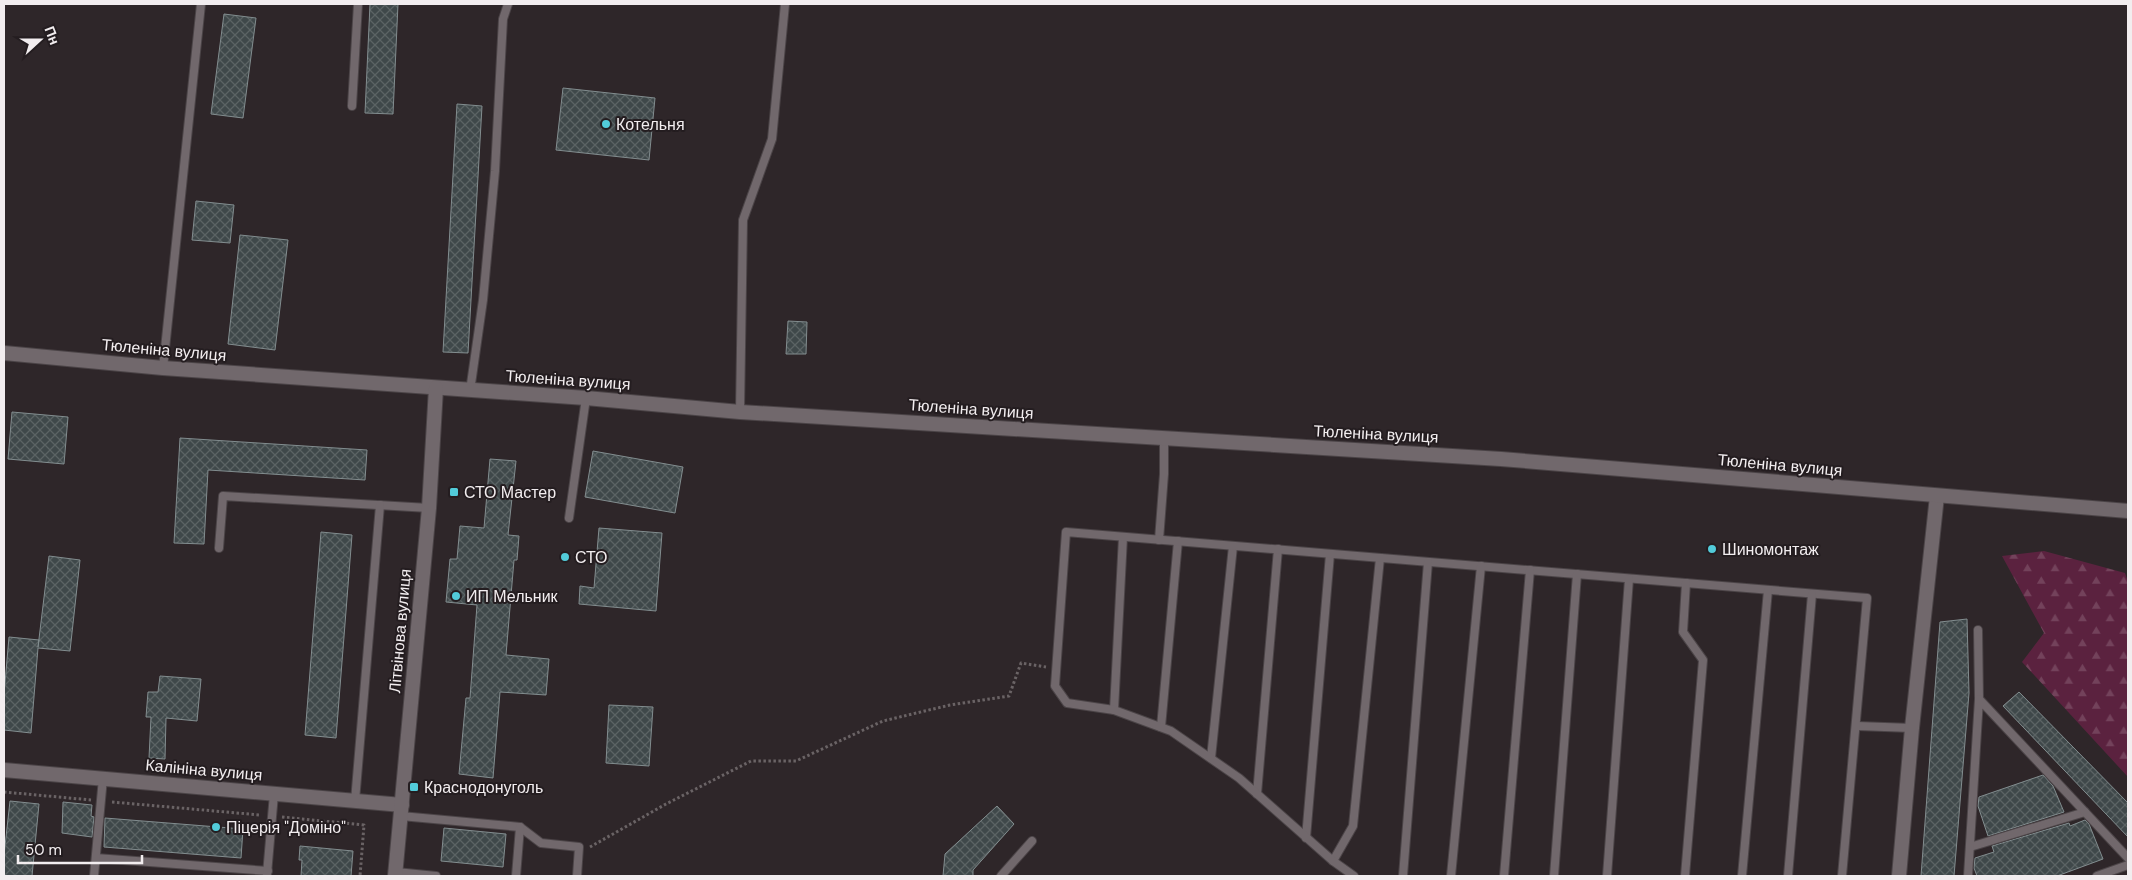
<svg xmlns="http://www.w3.org/2000/svg" width="2132" height="880" viewBox="0 0 2132 880" font-family="'DM Sans',sans-serif">
	<defs>
		<pattern id="forest-firs" width="22" height="20" patternUnits="userSpaceOnUse" patternTransform="scale(1.25)"><rect width="22" height="20" fill="#5b223f"/><path d="M5 1l3.5 6h-7zM16 11l3.5 6h-7z" fill="#73425b"/></pattern>
		<pattern id="building-cross-hatch" width="8" height="8" patternUnits="userSpaceOnUse" patternTransform="scale(1.25)"><rect width="8" height="8" fill="#3f484a"/><path d="M0 0l8 8M0 8l8-8" fill="none" stroke="#5b6364"/></pattern>
	</defs>
	<rect width="100%" height="100%" fill="#2e2629"/>
	<polygon fill="url(#forest-firs)" points="2044,551 2125,573 2128,582 2128,777 2022,662 2044,633 2002,556"/>
	<g fill="url(#building-cross-hatch)" stroke="#828d8f">
		<polygon points="370,4 398,4 393,114 365,113"/>
		<polygon points="224,14 256,18 243,118 211,114"/>
		<polygon points="563,88 655,98 649,160 556,150"/>
		<polygon points="457,104 482,106 468,353 443,352"/>
		<polygon points="196,201 234,205 230,243 192,240"/>
		<polygon points="240,235 288,240 275,350 228,344"/>
		<polygon points="788,321 807,322 806,354 786,354"/>
		<polygon points="12,412 68,417 64,464 8,459"/>
		<polygon points="180,438 367,450 365,480 208,470 204,544 174,543"/>
		<polygon points="593,451 683,467 675,513 585,497"/>
		<polygon points="490,459 516,461 508,535 519,536 517,560 514,560 506,655 549,659 546,695 500,692 493,778 459,774 466,698 470,698 477,605 446,602 450,559 457,559 460,526 484,528"/>
		<polygon points="599,528 662,533 656,611 579,604 580,586 594,588"/>
		<polygon points="321,532 352,535 336,738 305,735"/>
		<polygon points="49,556 80,560 70,651 38,648 31,733 4,730 4,694 9,637 39,640 38,647"/>
		<polygon points="1967,619 1969,693 1954,876 1921,876 1940,622"/>
		<polygon points="160,676 201,679 197,721 166,718 165,759 149,758 151,717 146,717 148,692 158,692"/>
		<polygon points="2019,692 2128,803 2128,837 2003,706"/>
		<polygon points="609,705 653,707 649,766 606,763"/>
		<polygon points="2043,775 2053,786 2064,812 1988,836 1978,806 1979,797"/>
		<polygon points="10,801 39,804 32,876 4,876 4,855"/>
		<polygon points="63,802 92,805 91,816 94,817 92,837 62,833"/>
		<polygon points="997,806 1014,824 973,870 973,876 943,876 945,854"/>
		<polygon points="105,818 243,829 241,858 104,847"/>
		<polygon points="2085,820 2089,824 2103,859 2057,876 1977,876 1974,868 1975,858 1994,852 1992,846 2069,823 2070,826"/>
		<polygon points="444,828 506,834 503,867 441,861"/>
		<polygon points="300,846 353,851 351,876 301,876 302,860 299,860"/>
	</g>
	<g fill="none" stroke-linecap="round" stroke-linejoin="round">
		<defs>
			<g id="service">
				<polyline points="352,106 358,4"/>
				<polyline points="163,368 201,4"/>
				<polyline points="470,391 483,300 495,171 503,19 508,4"/>
				<polyline points="740,412 743,220 772,139 785,4"/>
				<polyline points="569,518 586,398"/>
				<polyline points="1159,540 1164,474 1164,439"/>
				<polyline points="219,548 223,496 429,508"/>
				<polyline points="1978,630 1979,699"/>
				<polyline points="1114,710 1123,537"/>
				<polyline points="1857,726 1912,728"/>
				<polyline points="1161,727 1178,541"/>
				<polyline points="1211,758 1233,546"/>
				<polyline points="1257,794 1278,549"/>
				<polyline points="355,801 380,505"/>
				<polyline points="401,816 520,827 541,843 579,847 577,876"/>
				<polyline points="1306,838 1330,554"/>
				<polyline points="1970,847 2085,812"/>
				<polyline points="96,858 268,871"/>
				<polyline points="1333,861 1353,826 1380,558"/>
				<polyline points="396,872 436,876"/>
				<polyline points="267,874 274,794"/>
				<polyline points="94,876 103,778"/>
				<polyline points="516,876 520,827"/>
				<polyline points="1001,876 1032,841"/>
				<polyline points="1354,876 1333,861 1239,778 1171,731 1114,710 1067,703 1055,686 1066,532 1867,598 1842,876"/>
				<polyline points="1403,876 1428,562"/>
				<polyline points="1451,876 1481,566"/>
				<polyline points="1504,876 1530,570"/>
				<polyline points="1554,876 1577,574"/>
				<polyline points="1607,876 1629,579"/>
				<polyline points="1685,876 1703,660 1683,632 1686,583"/>
				<polyline points="1742,876 1768,590"/>
				<polyline points="1788,876 1812,594"/>
				<polyline points="1968,876 1979,699 2128,858"/>
				<polyline points="2097,876 2128,865"/>
			</g>
			<g id="minor">
				<polyline points="4,770 402,805"/>
				<polyline points="1899,876 1912,728 1937,496"/>
			</g>
			<g id="tertiary">
				<polyline points="4,353 163,368 586,398 740,412 1501,459 2128,511"/>
				<polyline points="395,876 429,508 436,388"/>
			</g>
		</defs>
		<use href="#service" stroke="#4b4447" stroke-width="10"/>
		<use href="#minor" stroke="#4b4447" stroke-width="16"/>
		<use href="#tertiary" stroke="#4b4447" stroke-width="16"/>
		<g stroke="#6a6365" stroke-width="3" stroke-dasharray="2.5 2.5" stroke-linecap="butt">
			<polyline points="4,792 91,800"/>
			<polyline points="112,802 260,815"/>
			<polyline points="282,817 364,825 360,876"/>
			<polyline points="590,847 666,804 751,761 796,761 883,721 950,705 1009,696 1021,663 1046,667"/>
		</g>
		<use href="#service" stroke="#71686c" stroke-width="8"/>
		<use href="#minor" stroke="#71686c" stroke-width="14"/>
		<use href="#tertiary" stroke="#71686c" stroke-width="14"/>
	</g>
	<g fill="#52cbd9" stroke="#241d20" stroke-width="2">
		<circle cx="606" cy="124" r="5"/>
		<rect x="449" y="487" width="10" height="10" rx="2.5"/>
		<circle cx="1712" cy="549" r="5"/>
		<circle cx="565" cy="557" r="5"/>
		<circle cx="456" cy="596" r="5"/>
		<rect x="409" y="782" width="10" height="10" rx="2.5"/>
		<circle cx="216" cy="827" r="5"/>
	</g>
	<g text-anchor="middle" dominant-baseline="central" stroke-width="4" stroke-linejoin="round" paint-order="stroke">
		<g font-size="16" fill="#f2edef" stroke="#241d20" text-anchor="start">
			<text x="616" y="124">Котельня</text>
			<text x="464" y="492">СТО Мастер</text>
			<text x="1722" y="549">Шиномонтаж</text>
			<text x="575" y="557">СТО</text>
			<text x="466" y="596">ИП Мельник</text>
			<text x="424" y="787">Краснодонуголь</text>
			<text x="226" y="827">Піцерія "Доміно"</text>
		</g>
		<g font-size="16" fill="#f2edef" stroke="#241d20">
			<text transform="translate(164 350) rotate(5)">Тюленіна вулиця</text>
			<text transform="translate(568 380) rotate(4)">Тюленіна вулиця</text>
			<text transform="translate(971 409) rotate(4)">Тюленіна вулиця</text>
			<text transform="translate(1376 434) rotate(3)">Тюленіна вулиця</text>
			<text transform="translate(1780 465) rotate(5)">Тюленіна вулиця</text>
			<text transform="translate(400 631) rotate(-85)">Літвінова вулиця</text>
			<text transform="translate(204 770) rotate(5)">Калініна вулиця</text>
		</g>
	</g>
	<rect width="2132" height="880" fill="none" stroke="#f2edef" stroke-width="10"/>
	<g transform="translate(40 40) rotate(69)" stroke="#241d20" stroke-width="4" paint-order="stroke">
	<path d="M0-4L9 19L0 12L-9 19Z" fill="#f2edef"/>
	<text y="-8" font-size="14" font-weight="bold" text-anchor="middle" fill="#f2edef">Пн</text>
	</g>
	<path d="M18 855v8h124v-8" fill="none" stroke="#f2edef" stroke-width="2.5"/>
	<text x="25" y="855" font-size="15" fill="#f2edef" stroke="#241d20" stroke-width="4" paint-order="stroke">50 m</text>
</svg>
